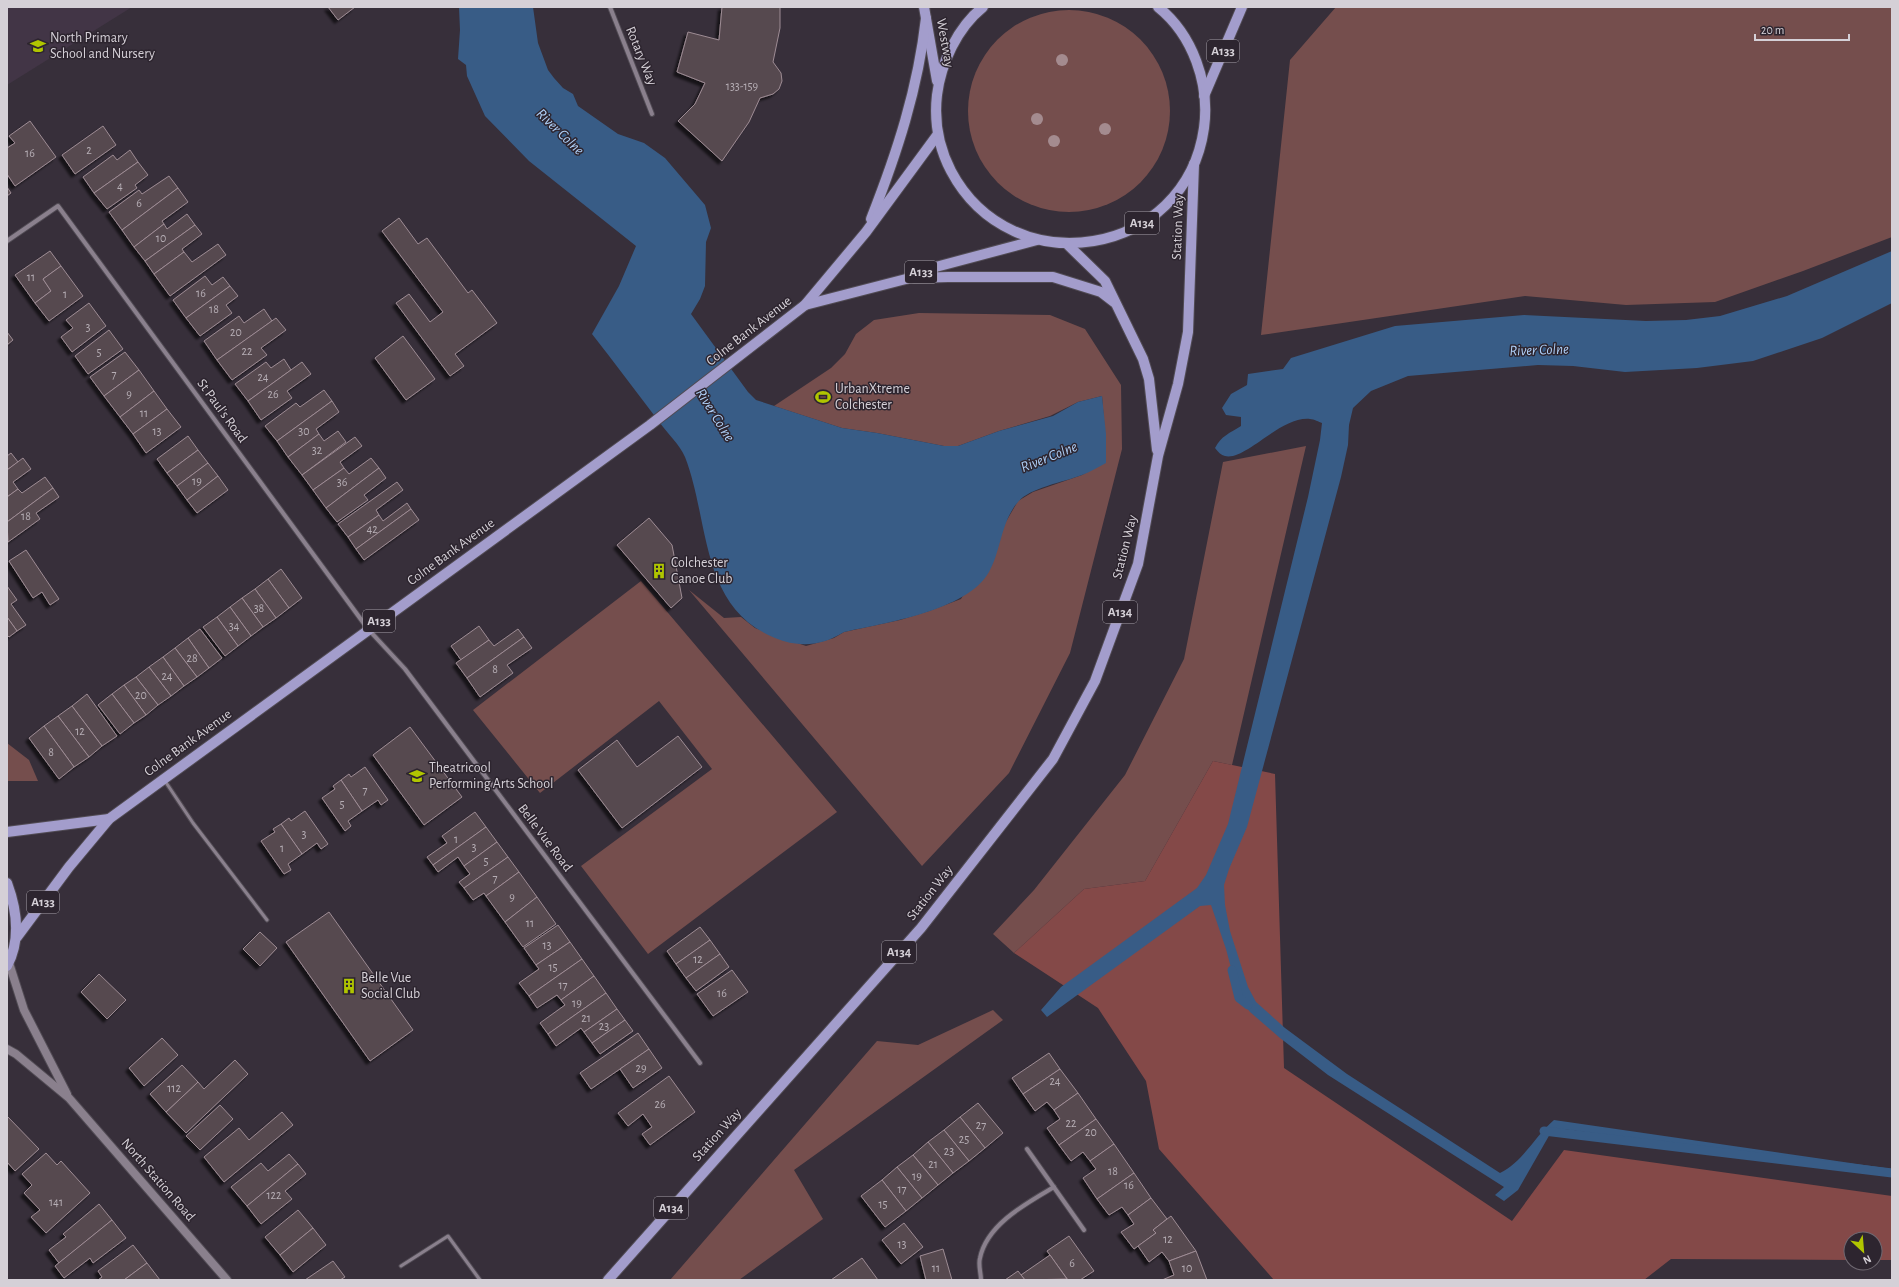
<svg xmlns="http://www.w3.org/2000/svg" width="1899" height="1287" viewBox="0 0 1899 1287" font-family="'Alegreya Sans',sans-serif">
	<defs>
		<filter id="shadow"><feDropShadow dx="-3.5" dy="3.5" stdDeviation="1" flood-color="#0009"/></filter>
	</defs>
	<rect width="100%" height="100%" fill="#372f3a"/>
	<polygon fill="#423546" points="7,7 132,7 7,85"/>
	<g fill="#754e4d">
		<polygon points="1336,7 1892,7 1892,237 1803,271 1715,302 1626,305 1525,296 1261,335 1290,60"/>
		<circle cx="1069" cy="111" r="101"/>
		<polygon points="919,313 1050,315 1085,329 1121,385 1122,449 1070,653 1009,773 922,866 689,590 724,618 741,617 755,628 806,646 834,638 844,632 900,620 929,611 961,599 1018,501 1033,492 1082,475 1091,470 1106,445 1102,396 1078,402 1050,416 999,431 958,446 944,446 877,433 842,428 774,406 831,368 845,354 856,334 874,320"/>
		<polygon points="1306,446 1232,765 1213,761 1145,881 1084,889 1014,953 993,934 1034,890 1125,775 1184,659 1223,462"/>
		<polygon points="641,581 837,812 648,954 581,866 712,769 659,701 540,793 473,710"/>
		<polygon points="7,743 29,760 38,781 7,781"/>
		<polygon points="993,1010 1003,1020 794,1170 823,1219 739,1280 670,1280 877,1041 918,1045"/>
	</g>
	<polygon fill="#844948" points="1213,761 1275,774 1284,1068 1512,1221 1564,1150 1892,1196 1892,1260 1875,1260 1875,1239 1851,1239 1851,1260 1671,1259 1644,1280 1274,1280 1159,1149 1146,1081 1098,1008 1014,953 1084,889 1145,881"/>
	<g fill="#385c86">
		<path d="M459 7H533L538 43 548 70 554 78 563 88 573 94 578 106 618 134 644 143 665 158 705 205 711 228 706 242 705 286 700 299 691 314 748 392 756 400 842 428 877 433 944 446H958L999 431 1053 416 1078 402 1102 396 1106 434V463C1098 467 1090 472 1082 475 1064 482 1029 488 1018 502 1001 521 1001 551 989 572 967 611 884 623 844 632 822 646 799 648 775 638 699 607 710 521 685 457 680 445 667 433 660 423 637 393 615 363 592 334L619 286 636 246 529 161 485 116 467 76 466 65 458 59 460 30Z"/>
		<path d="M1892 251V303L1822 338 1753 361 1697 368 1625 372 1573 366 1538 365 1408 376 1371 391 1353 408 1349 425 1348 445 1341 477 1247 827 1229 869 1224 885 1225 905 1230 931 1248 987 1256 1002 1285 1028 1347 1074 1500 1173C1523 1162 1535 1136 1554 1120L1892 1169V1172L1562 1129 1550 1134 1518 1190 1504 1201 1495 1195 1504 1187 1328 1075 1280 1038 1250 1012 1239 998 1226 949 1211 905 1200 906 1047 1017 1041 1010 1061 987 1197 888 1206 875 1228 824 1308 497 1320 440 1322 423C1319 422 1314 419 1310 419 1280 416 1246 461 1225 456 1221 455 1218 452 1215 448 1221 436 1230 433 1241 426V417L1226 415 1222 408 1231 394 1247 385 1248 374 1283 369 1291 358 1395 326 1524 315 1646 321 1686 320 1720 316 1787 296Z"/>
	</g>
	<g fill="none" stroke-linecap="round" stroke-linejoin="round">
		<g stroke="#385c86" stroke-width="9">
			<polyline points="1232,970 1239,998 1248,1005"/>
			<polyline points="1544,1131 1892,1173"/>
		</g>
	</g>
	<g fill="#57484f" stroke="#9d8c94" filter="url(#shadow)">
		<polygon points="328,7 355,7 338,20"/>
		<polygon points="722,7 780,7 780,28 773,62 781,73 782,81 779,89 773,94 760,98 749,122 722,161 678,121 695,104 705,83 677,72 688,32 719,40"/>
		<polygon points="30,121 56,157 15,186 7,174 7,148 15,143 9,136"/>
		<polygon points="103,126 116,145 75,174 62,155"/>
		<polygon points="130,150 138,162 94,193 83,177 113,155 117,160"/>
		<polygon points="138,162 148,175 135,185 137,188 107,209 94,193"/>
		<polygon points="169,176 178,188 122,230 109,212 139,190 142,194"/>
		<polygon points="7,187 11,193 7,196"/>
		<polygon points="178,188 188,202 162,221 164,224 134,247 122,230"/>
		<polygon points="187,214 195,225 145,261 134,247 164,224 167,229"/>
		<polygon points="399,218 418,244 427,238 468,293 472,290 497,323 455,354 464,366 450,376 396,303 409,294 430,322 443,312 382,231"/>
		<polygon points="195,225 202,234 182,249 184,252 154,274 145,261"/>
		<polygon points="218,244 226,255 170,296 154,274 184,252 192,262"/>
		<polygon points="50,251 61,266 43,279 51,291 35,303 15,275"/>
		<polygon points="61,266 83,296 49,321 35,303 51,291 43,279"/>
		<polygon points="205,276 212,285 223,277 230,286 186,318 173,300"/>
		<polygon points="230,286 238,296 226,305 232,313 200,336 186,318"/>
		<polygon points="89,303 106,326 72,352 61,337 73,328 66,320"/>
		<polygon points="264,309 272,321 217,360 204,341 239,316 244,323"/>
		<polygon points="276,318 286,330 261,348 267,355 232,380 217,360"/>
		<polygon points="109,330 123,349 88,374 75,356"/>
		<polygon points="7,332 13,340 7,345"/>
		<polygon points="403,336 435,379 406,400 375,358"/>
		<polygon points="125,352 139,370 104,396 90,377"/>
		<polygon points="284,359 291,370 248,401 235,384 266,362 271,368"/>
		<polygon points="302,362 311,374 287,391 292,398 261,420 248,401"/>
		<polygon points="139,370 154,391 120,417 104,396"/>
		<polygon points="324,390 332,401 277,441 265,426 296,403 300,407"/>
		<polygon points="154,391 167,409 133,434 120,417"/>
		<polygon points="332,401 339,412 316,429 319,434 288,457 277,441"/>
		<polygon points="167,409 181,427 146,453 133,434"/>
		<polygon points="338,431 346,442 302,475 288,457 319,434 324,441"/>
		<polygon points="188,436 198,450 167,473 157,459"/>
		<polygon points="355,437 362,446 340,462 344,468 313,490 302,475"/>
		<polygon points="198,450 208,463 177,486 167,473"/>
		<polygon points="11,453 18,462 7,470 7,456"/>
		<polygon points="23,458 31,469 13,482 18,489 7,497 7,470"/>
		<polygon points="371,458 379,468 326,508 313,490 344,468 349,474"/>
		<polygon points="208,463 218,476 187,500 177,486"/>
		<polygon points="379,468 386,478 364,495 368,500 337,522 326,508"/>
		<polygon points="218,476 228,490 197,513 187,500"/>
		<polygon points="45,477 53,488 7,522 7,497 18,489 22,493"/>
		<polygon points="397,482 403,490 376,510 379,515 348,537 338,524"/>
		<polygon points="53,488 59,497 36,513 40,519 8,542 7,522"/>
		<polygon points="407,503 411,509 356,549 348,537 379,515 383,521"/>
		<polygon points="411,509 419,520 364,560 356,549"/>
		<polygon points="649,518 672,545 682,598 671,608 617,545"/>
		<polygon points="26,550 59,599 50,605 42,592 33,598 9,561"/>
		<polygon points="281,569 302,598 289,608 268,579"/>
		<polygon points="268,579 289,608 276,618 255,589"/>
		<polygon points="7,586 17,600 11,604 26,625 17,631 7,617"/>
		<polygon points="255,589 276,618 263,627 242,598"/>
		<polygon points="242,598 263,627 251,636 230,607"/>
		<polygon points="230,607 251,636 238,646 217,617"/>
		<polygon points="7,617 17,631 9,637 7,635"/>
		<polygon points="217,617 238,646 225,656 203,627"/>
		<polygon points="479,626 489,640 461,660 451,646"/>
		<polygon points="200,629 222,658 209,668 188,638"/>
		<polygon points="518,629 524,637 467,678 456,663 489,640 494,646"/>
		<polygon points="524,637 532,648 507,665 513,673 480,697 467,678"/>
		<polygon points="188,638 209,668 197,677 175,648"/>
		<polygon points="175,648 197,677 184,686 163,657"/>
		<polygon points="163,657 184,686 171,696 149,667"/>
		<polygon points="149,667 171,696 158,705 136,677"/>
		<polygon points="136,677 158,705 146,715 124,685"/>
		<polygon points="124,685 146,715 134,723 112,694"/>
		<polygon points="87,694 117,736 102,746 72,706"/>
		<polygon points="112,694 134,723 120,734 98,705"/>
		<polygon points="72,706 102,746 89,757 58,716"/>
		<polygon points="58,716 89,757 74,767 44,726"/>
		<polygon points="44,726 74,767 59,779 29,738"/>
		<polygon points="410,727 462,797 424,825 373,755"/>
		<polygon points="678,736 702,767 622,828 578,770 617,740 637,767"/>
		<polygon points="365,767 388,800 381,805 378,800 362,811 341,780 349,774 351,777"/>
		<polygon points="341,780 362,811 348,821 351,826 345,831 322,798 335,789 333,786"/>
		<polygon points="305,811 328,844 321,849 317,843 302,854 281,824 289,818 291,821"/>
		<polygon points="475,812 486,827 433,865 427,857 447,843 442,836"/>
		<polygon points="281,824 302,854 288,864 291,870 284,874 261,841 275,832 273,829"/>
		<polygon points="486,827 497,842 464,866 458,857 438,872 433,865"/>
		<polygon points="497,842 508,857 464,888 459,882 470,874 464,866"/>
		<polygon points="508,857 519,872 486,896 484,893 473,900 464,888"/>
		<polygon points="519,872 537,897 505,922 486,896"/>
		<polygon points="537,897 556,924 523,947 505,922"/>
		<polygon points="329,912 413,1030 370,1061 286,942"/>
		<polygon points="558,925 570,942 536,965 524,948"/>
		<polygon points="700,927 710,940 676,964 667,951"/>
		<polygon points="260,932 277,948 260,966 243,949"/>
		<polygon points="710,940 720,954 686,978 676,964"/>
		<polygon points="570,942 582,959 529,996 519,983 539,969 536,965"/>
		<polygon points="720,954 729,967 696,991 686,978"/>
		<polygon points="582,959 594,976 561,1000 557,995 537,1008 529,996"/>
		<polygon points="732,970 748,992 713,1016 697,994"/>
		<polygon points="99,974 126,1000 107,1019 81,992"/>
		<polygon points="594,976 606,993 548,1034 540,1023 565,1005 561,1000"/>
		<polygon points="606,993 617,1009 584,1032 581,1028 556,1046 548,1034"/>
		<polygon points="617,1009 625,1020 592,1043 584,1032"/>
		<polygon points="625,1020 633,1031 600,1054 592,1043"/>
		<polygon points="638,1033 649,1049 591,1089 580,1073"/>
		<polygon points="162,1038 178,1055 144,1086 129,1068"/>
		<polygon points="649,1049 662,1068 633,1088 620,1069"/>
		<polygon points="1049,1053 1060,1069 1023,1094 1012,1078"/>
		<polygon points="235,1060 248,1074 186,1133 166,1112 198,1082 204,1089"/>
		<polygon points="182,1065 198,1082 166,1112 150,1094"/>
		<polygon points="1060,1069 1078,1093 1054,1110 1047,1102 1035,1111 1023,1094"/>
		<polygon points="669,1076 695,1112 650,1145 642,1134 652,1127 643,1114 628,1126 618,1113"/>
		<polygon points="1078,1093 1096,1119 1059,1145 1047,1128 1060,1119 1054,1110"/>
		<polygon points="978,1103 1003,1133 985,1148 960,1117"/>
		<polygon points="220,1105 233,1119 200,1150 186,1136"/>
		<polygon points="282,1112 293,1125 224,1182 204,1157 239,1128 249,1140"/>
		<polygon points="7,1116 39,1149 15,1171 7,1162"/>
		<polygon points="960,1117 985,1148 969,1161 944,1130"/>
		<polygon points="1096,1119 1114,1144 1090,1161 1083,1152 1071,1161 1059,1145"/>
		<polygon points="944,1130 969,1161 953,1173 928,1142"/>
		<polygon points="928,1142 953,1173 938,1185 913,1155"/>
		<polygon points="1114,1144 1134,1173 1097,1199 1083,1178 1096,1169 1090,1161"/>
		<polygon points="46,1153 57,1165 61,1161 90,1193 46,1233 31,1217 40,1210 24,1193 32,1185 22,1174"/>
		<polygon points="289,1154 298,1164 247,1206 231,1187 261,1163 268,1171"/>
		<polygon points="913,1155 938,1185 922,1198 897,1167"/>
		<polygon points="298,1164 306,1174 285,1191 292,1199 261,1224 247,1206"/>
		<polygon points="897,1167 922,1198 906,1211 882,1180"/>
		<polygon points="1134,1173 1151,1198 1128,1215 1122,1207 1109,1215 1097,1199"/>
		<polygon points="882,1180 906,1211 885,1227 861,1196"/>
		<polygon points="1151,1198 1167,1219 1153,1230 1156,1233 1134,1249 1121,1232 1134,1224 1128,1215"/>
		<polygon points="99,1204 112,1220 59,1263 49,1250 66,1237 63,1234"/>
		<polygon points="298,1210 313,1228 280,1255 265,1237"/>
		<polygon points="1171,1216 1196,1251 1169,1261 1162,1252 1149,1262 1138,1246 1156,1233 1153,1230"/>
		<polygon points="112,1220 126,1238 93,1263 90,1258 64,1278 55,1266"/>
		<polygon points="904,1223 923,1247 901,1264 882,1240"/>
		<polygon points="313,1228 326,1245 293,1272 280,1255"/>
		<polygon points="1069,1236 1094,1271 1080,1280 1068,1280 1047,1251"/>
		<polygon points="133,1245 147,1263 124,1280 98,1280 102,1277 98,1271"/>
		<polygon points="943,1249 952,1280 926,1280 920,1256"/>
		<polygon points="1196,1251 1207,1280 1162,1280 1174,1275 1169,1261"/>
		<polygon points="1050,1255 1067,1279 1025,1280 1021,1275"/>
		<polygon points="862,1258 878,1280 831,1280"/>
		<polygon points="333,1261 345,1277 340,1280 305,1280"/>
		<polygon points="147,1263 160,1280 124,1280"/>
		<polygon points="1018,1271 1025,1280 1005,1280"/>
	</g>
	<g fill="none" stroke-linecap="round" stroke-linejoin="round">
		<defs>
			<g id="lane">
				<polyline points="165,781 193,823 267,920"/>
				<polyline points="401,1266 448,1236 480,1280"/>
			</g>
			<g id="street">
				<polyline points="610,7 652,114"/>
				<polyline points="7,241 58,206 368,629 405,669 700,1063"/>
				<polyline points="1027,1149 1084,1230"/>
				<path d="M981 1280C981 1273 978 1265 980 1258 987 1224 1027 1203 1054 1187"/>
			</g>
			<g id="secondary">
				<polyline points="9,963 24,1010 67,1094"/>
				<polyline points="7,1049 16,1054 69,1098 227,1280"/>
			</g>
			<g id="primary">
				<polyline points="924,7 937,81"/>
				<path d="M983 7C957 28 941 63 937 95 934 121 939 148 951 171 1012 286 1186 257 1204 128 1210 84 1193 35 1158 7"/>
				<polyline points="1204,96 1242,7"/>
				<path d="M871 219C897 153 918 89 926 18"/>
				<polyline points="1067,244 1105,281 1143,359 1149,379 1157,450"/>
				<polyline points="914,278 948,277 1053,277 1101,292 1114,302"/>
				<polyline points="805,305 906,279 932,268 1037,240"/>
				<polyline points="7,832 109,819"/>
				<path d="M7 883C17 910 21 940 7 966"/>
				<polyline points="17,937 69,867 109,819 650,425 805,305 866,232 938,134"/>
				<polyline points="608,1280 921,928 1053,759 1095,681 1138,564 1158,456 1178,384 1188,332 1194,164"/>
			</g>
		</defs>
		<use href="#lane" stroke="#514b54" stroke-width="5"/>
		<use href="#street" stroke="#514b54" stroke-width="6"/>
		<use href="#secondary" stroke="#514b54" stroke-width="10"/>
		<use href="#primary" stroke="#514b54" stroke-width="12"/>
		<use href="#lane" stroke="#8a808d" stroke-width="3"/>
		<use href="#street" stroke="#8a808d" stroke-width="4"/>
		<use href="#secondary" stroke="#8a808d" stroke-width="8"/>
		<use href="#primary" stroke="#a39dcc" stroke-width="10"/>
	</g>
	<g fill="#a48b8f">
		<circle cx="1062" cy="60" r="6"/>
		<circle cx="1037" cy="119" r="6"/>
		<circle cx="1105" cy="129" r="6"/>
		<circle cx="1054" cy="141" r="6"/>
	</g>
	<defs>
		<symbol id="school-bare" viewBox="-9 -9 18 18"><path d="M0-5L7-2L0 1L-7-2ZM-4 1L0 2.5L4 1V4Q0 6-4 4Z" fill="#b0c500" stroke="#2d252f" stroke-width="2.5" paint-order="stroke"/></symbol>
		<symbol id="stadium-bare" viewBox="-9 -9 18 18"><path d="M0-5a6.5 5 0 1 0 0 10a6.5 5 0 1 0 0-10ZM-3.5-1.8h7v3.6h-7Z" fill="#b0c500" stroke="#2d252f" stroke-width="2.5" paint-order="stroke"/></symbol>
		<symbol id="building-bare" viewBox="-9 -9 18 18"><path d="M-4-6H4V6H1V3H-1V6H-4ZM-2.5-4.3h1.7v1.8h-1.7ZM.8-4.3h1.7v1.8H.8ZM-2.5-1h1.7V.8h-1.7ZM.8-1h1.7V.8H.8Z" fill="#b0c500" stroke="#2d252f" stroke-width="2.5" paint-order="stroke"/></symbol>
	</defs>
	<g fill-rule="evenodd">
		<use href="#school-bare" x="27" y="35" width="22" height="22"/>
		<use href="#stadium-bare" x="812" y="386" width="22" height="22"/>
		<use href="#building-bare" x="648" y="560" width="22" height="22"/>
		<use href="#school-bare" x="406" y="765" width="22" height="22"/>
		<use href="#building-bare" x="338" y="975" width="22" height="22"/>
	</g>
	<g text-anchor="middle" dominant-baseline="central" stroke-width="3" stroke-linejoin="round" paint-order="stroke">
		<g font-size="12" fill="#b6aeb5">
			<text x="742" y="86">133-159</text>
			<text x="89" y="150">2</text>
			<text x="30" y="153">16</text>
			<text x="120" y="186">4</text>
			<text x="139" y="203">6</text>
			<text x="161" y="238">10</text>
			<text x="31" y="277">11</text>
			<text x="201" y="293">16</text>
			<text x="65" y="294">1</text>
			<text x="214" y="309">18</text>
			<text x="88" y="327">3</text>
			<text x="236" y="332">20</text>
			<text x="247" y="351">22</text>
			<text x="99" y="352">5</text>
			<text x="114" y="374">7</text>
			<text x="263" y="377">24</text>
			<text x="129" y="394">9</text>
			<text x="273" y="394">26</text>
			<text x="144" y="413">11</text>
			<text x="157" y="431">13</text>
			<text x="304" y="431">30</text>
			<text x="317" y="450">32</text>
			<text x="197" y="481">19</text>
			<text x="342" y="482">36</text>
			<text x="26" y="516">18</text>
			<text x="372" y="529">42</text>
			<text x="259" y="608">38</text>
			<text x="234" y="626">34</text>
			<text x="192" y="658">28</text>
			<text x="495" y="669">8</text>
			<text x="167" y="676">24</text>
			<text x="141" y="695">20</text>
			<text x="80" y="731">12</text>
			<text x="51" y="752">8</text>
			<text x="365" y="790">7</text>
			<text x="342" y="804">5</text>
			<text x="304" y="834">3</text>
			<text x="456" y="839">1</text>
			<text x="474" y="847">3</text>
			<text x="282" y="848">1</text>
			<text x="486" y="861">5</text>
			<text x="495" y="878">7</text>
			<text x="512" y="897">9</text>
			<text x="530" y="923">11</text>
			<text x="547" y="945">13</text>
			<text x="698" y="959">12</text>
			<text x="553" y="967">15</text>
			<text x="563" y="985">17</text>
			<text x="722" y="993">16</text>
			<text x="577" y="1003">19</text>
			<text x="586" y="1018">21</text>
			<text x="604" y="1026">23</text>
			<text x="641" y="1068">29</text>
			<text x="1055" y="1081">24</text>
			<text x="174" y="1088">112</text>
			<text x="660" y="1104">26</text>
			<text x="1071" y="1123">22</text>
			<text x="981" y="1125">27</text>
			<text x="1091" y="1132">20</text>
			<text x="964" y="1139">25</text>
			<text x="949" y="1151">23</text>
			<text x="933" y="1164">21</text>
			<text x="1113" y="1171">18</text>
			<text x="917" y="1176">19</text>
			<text x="1129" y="1185">16</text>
			<text x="902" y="1189">17</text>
			<text x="274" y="1195">122</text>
			<text x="56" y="1202">141</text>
			<text x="883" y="1204">15</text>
			<text x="1168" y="1239">12</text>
			<text x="902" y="1244">13</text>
			<text x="1072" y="1263">6</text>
			<text x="936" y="1268">11</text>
			<text x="1187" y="1268">10</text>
		</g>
		<g fill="#2d252f" stroke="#a39da5" stroke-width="1">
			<rect x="1207" y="40" width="32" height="22" rx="3"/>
			<rect x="1125" y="212" width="34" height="22" rx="3"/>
			<rect x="905" y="261" width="32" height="22" rx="3"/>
			<rect x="1103" y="601" width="34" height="22" rx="3"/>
			<rect x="363" y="610" width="32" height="22" rx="3"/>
			<rect x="27" y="891" width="32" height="22" rx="3"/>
			<rect x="882" y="941" width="34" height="22" rx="3"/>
			<rect x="654" y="1197" width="34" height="22" rx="3"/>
		</g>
		<g font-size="13" font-weight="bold" fill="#d5d0d7">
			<text x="1223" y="51">A133</text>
			<text x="1142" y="223">A134</text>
			<text x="921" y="272">A133</text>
			<text x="1120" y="612">A134</text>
			<text x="379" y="621">A133</text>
			<text x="43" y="902">A133</text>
			<text x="899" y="952">A134</text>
			<text x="671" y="1208">A134</text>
		</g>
		<g font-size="14" fill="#d5d0d7" stroke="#2d252f" text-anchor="start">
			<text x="50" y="38">North Primary<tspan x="50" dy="16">School and Nursery</tspan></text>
			<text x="835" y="389">UrbanXtreme<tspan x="835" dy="16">Colchester</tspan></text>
			<text x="671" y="563">Colchester<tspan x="671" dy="16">Canoe Club</tspan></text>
			<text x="429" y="768">Theatricool<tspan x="429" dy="16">Performing Arts School</tspan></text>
			<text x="361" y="978">Belle Vue<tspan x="361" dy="16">Social Club</tspan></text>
		</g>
		<g font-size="14" fill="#d5d0d7" stroke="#2d252f">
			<text transform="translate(945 43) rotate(80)">Westway</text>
			<text transform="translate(641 56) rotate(68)">Rotary Way</text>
			<text transform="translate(1178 227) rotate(-88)">Station Way</text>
			<text transform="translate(749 331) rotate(-38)">Colne Bank Avenue</text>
			<text transform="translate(222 411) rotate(54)">St Paul's Road</text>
			<text transform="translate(1125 547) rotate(-76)">Station Way</text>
			<text transform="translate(451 552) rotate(-36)">Colne Bank Avenue</text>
			<text transform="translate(188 743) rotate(-36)">Colne Bank Avenue</text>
			<text transform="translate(545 838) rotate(53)">Belle Vue Road</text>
			<text transform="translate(930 893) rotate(-52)">Station Way</text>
			<text transform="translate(717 1135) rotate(-48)">Station Way</text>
			<text transform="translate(158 1180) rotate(49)">North Station Road</text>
		</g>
		<g font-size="15" font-style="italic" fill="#aecff7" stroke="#2d252f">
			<text transform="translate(560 132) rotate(44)">River Colne</text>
			<text transform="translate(1539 350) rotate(-2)">River Colne</text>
			<text transform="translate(715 415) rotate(58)">River Colne</text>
			<text transform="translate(1049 457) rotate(-22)">River Colne</text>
		</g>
	</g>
	<rect width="1899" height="1287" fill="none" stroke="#d5d0d7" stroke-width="16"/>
	<g transform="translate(1863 1251) rotate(154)"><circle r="19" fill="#2d252f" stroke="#706972"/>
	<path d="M0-3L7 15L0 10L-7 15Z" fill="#b0c500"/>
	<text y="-6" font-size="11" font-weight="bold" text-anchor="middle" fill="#d5d0d7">N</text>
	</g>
	<path d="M1755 34v6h94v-6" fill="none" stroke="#d5d0d7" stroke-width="2"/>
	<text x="1761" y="34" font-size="12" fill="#d5d0d7" stroke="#2d252f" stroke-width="3" paint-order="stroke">20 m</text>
</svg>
